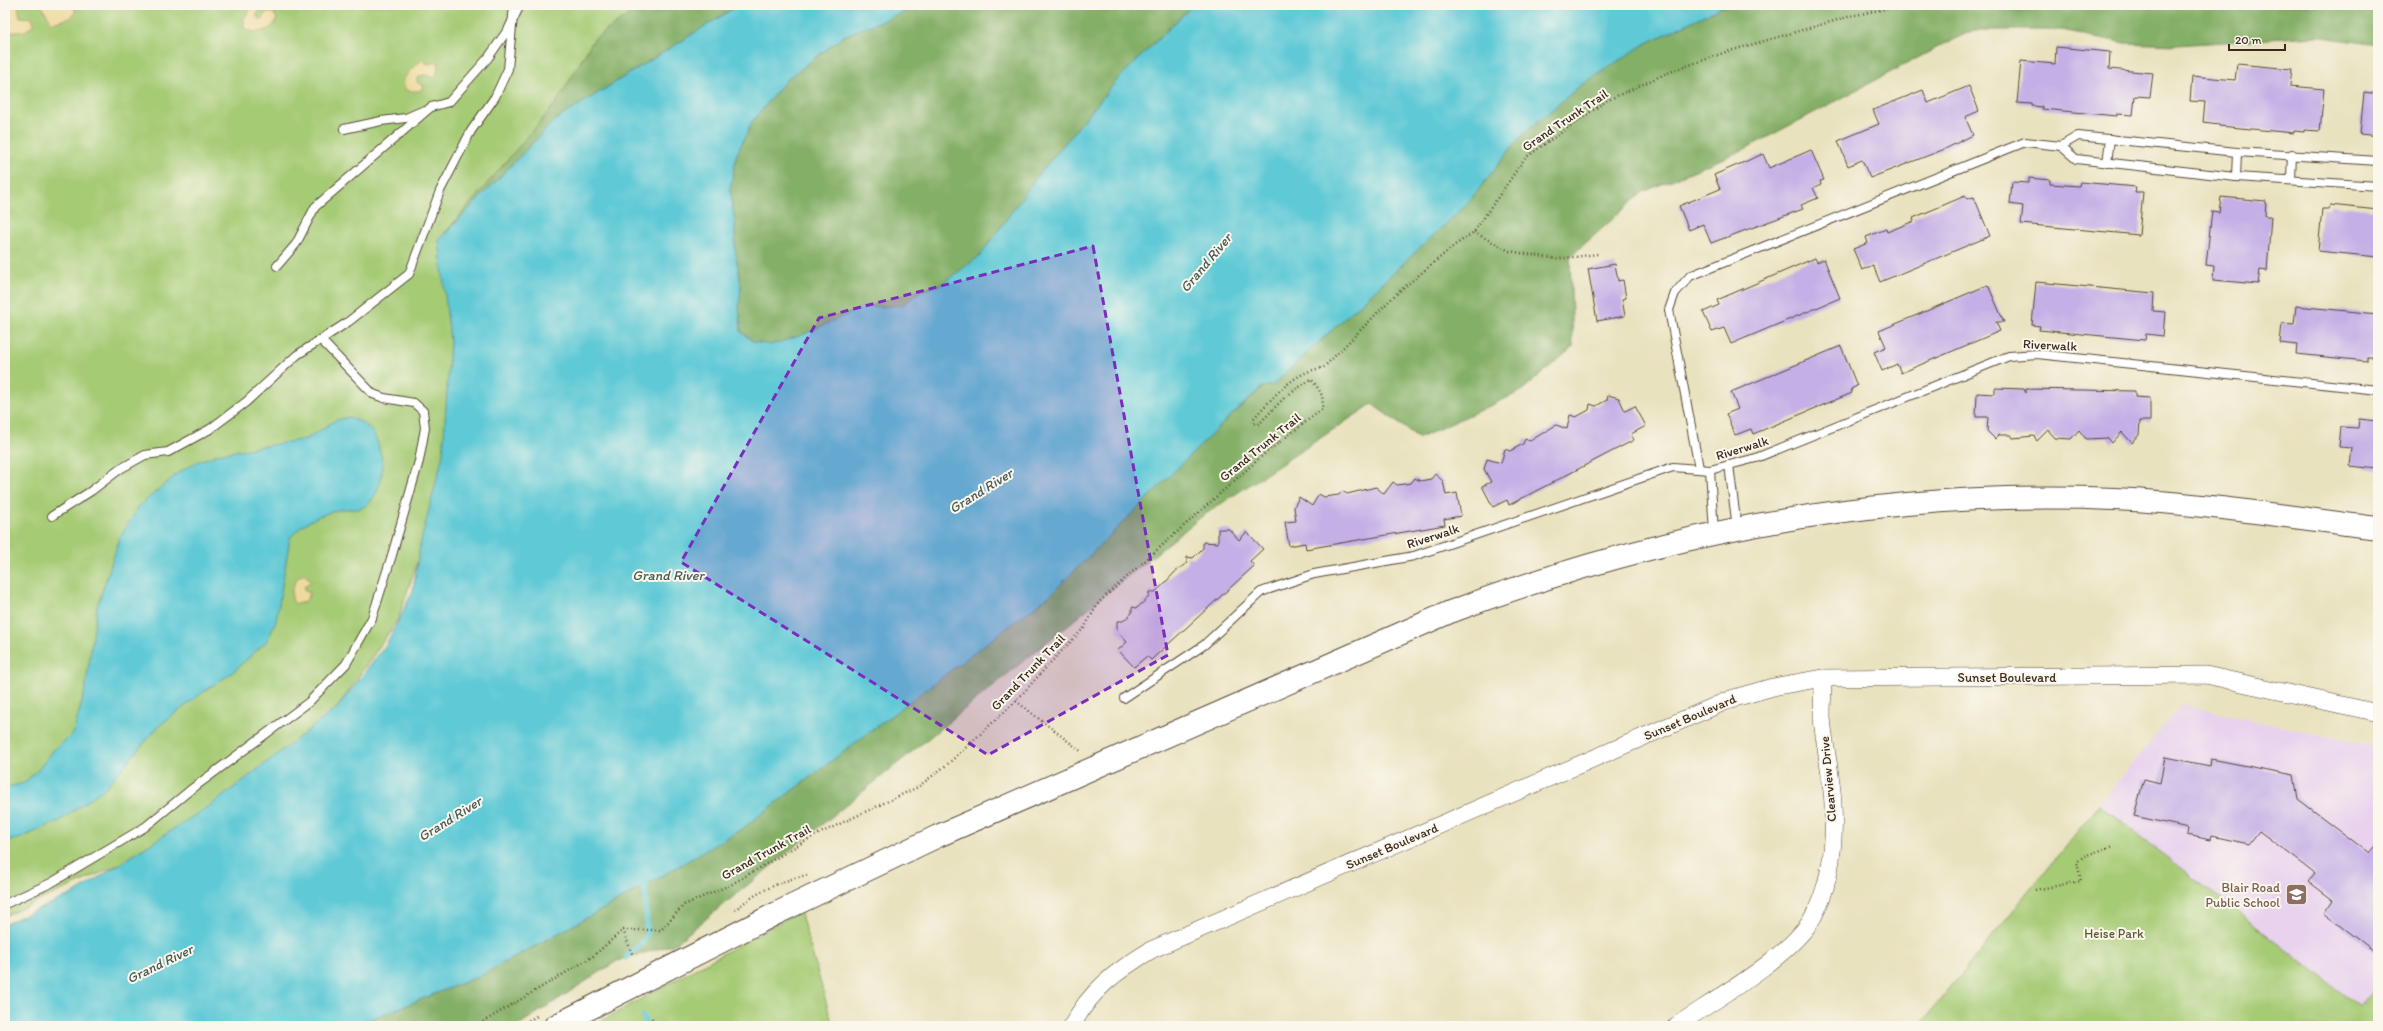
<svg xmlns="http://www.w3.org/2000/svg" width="2383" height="1031" viewBox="0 0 2383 1031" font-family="Itim,sans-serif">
	<rect width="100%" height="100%" fill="#fbf7ec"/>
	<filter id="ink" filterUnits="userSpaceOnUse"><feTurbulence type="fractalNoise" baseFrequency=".025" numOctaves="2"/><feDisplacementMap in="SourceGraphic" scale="8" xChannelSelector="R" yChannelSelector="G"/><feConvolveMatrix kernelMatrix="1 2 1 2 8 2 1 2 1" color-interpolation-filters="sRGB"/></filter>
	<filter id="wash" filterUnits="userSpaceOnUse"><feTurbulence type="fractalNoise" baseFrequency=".012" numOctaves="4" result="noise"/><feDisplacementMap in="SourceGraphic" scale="16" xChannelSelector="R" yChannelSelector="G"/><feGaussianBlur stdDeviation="0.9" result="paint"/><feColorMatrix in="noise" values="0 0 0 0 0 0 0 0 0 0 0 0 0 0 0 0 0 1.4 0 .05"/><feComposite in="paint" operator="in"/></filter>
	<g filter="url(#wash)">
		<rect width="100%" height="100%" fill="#e9e2bf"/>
		<polygon fill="#e8d2ee" points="2181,705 2378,747 2378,983 2360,1007 2099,805"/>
		<g fill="#a6cb75" stroke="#707a4a">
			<polygon points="5,5 667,5 461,431 398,619 337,708 209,824 5,916"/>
			<polygon points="2099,805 2360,1007 2378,983 2378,1026 1919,1026"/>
			<polygon points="800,911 833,1026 592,1026"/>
		</g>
		<g fill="#84af66" stroke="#606c42">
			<polygon points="643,5 739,5 555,120 439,240 556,103 594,39"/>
			<polygon points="922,5 1193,5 1118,79 1036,178 981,256 940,285 920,291 903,305 883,307 866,306 802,335 771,345 754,342 741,332 739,306 741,287 735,249 735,223 730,189 736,156 752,122 786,80 844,36"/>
			<polygon points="1726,5 2378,5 2378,45 2315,36 2177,45 2125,43 2062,30 1974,30 1948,42 1745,149 1643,192 1570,257 1573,347 1520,392 1419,438 1372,404 1201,517 675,944 617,961 517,1026 353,1026 480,976 645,886 743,828 1049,596 1223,423 1263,387 1273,385 1467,204 1521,136 1581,85 1643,45"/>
		</g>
		<g fill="#eeda9e" stroke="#94825e">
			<polygon points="8,5 18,5 20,17 33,18 33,26 25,31 5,33 5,8"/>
			<polygon points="41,5 75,5 75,13 71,18 52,23"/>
			<path d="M252 7 258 8 257 17 261 20 266 12 274 13 277 19C272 32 255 35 244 28V18Z"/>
			<path d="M422 60 428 64 436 62 439 63 437 74 433 77 423 75 417 78V82L424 86 420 91H407C396 79 414 67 422 60Z"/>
			<path d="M301 575H306L311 582 304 587 305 591 309 592V596L305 602 295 604C288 596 293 581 301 575Z"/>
		</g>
		<g fill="#5ec9d6" stroke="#4c7a7a">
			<polygon points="739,5 922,5 844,36 786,80 752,122 736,156 730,189 735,223 735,249 741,287 739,306 741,332 754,342 771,345 802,335 866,306 883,307 903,305 920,291 940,285 980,256 1036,178 1118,79 1193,5 1726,5 1643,45 1581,85 1521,136 1467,204 1273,385 1262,387 1223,423 1049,596 743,828 645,886 480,976 353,1026 5,1026 5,924 75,893 218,800 337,708 386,645 413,591 420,545 443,454 450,341 439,240 555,120"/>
			<path d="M350 417C372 427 375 431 381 455 385 472 379 504 358 509 353 510 348 508 343 509 323 513 302 522 290 538L276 621 267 641 233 672 202 693 159 726 105 788 61 820 19 839 5 841V788L24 783 39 769 51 752 73 734 85 691 97 607 120 537 139 506 178 473 197 462 218 454 306 439 336 420Z"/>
		</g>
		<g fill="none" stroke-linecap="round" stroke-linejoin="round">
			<g stroke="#5ec9d6" stroke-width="5.5">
				<polyline points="627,958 627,956 643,942 647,934 645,886"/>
				<polyline points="643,1016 647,1026"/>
			</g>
		</g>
		<g id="blocks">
			<g fill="#c4b0e6">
				<polygon points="2056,47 2110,52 2109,69 2153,73 2150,97 2135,96 2133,115 2117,114 2117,116 2042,109 2042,107 2032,106 2032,104 2017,103 2021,61 2055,64"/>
				<polygon points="2237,64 2292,69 2290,86 2324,89 2320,131 2304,130 2304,132 2294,131 2294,133 2219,126 2219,124 2203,122 2205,102 2190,101 2192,76 2235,80"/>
				<polygon points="1969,86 1979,111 1965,117 1973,135 1945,149 1870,178 1862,160 1848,166 1838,141 1879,124 1873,110 1923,90 1928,103"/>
				<polygon points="2364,92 2378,94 2378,136 2360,134"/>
				<polygon points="1811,150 1824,180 1820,181 1821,184 1813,188 1818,198 1801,205 1803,209 1711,243 1703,224 1689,230 1679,206 1720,189 1714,175 1763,154 1769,168"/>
				<polygon points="2029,178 2050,180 2050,184 2079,186 2080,182 2136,187 2135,192 2143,192 2139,235 2021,224 2023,206 2010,204 2012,182 2029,183"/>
				<polygon points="1965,196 1967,199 1974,197 1990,236 1880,282 1873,265 1862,270 1853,249 1868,243 1866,237 1886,229 1887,232 1914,221 1913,218"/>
				<polygon points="2221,197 2266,201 2265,216 2271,216 2267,271 2260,270 2258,284 2213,280 2214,266 2206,265 2212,211 2219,212"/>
				<polygon points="2330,205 2378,210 2378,257 2318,251 2322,209 2329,209"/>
				<polygon points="1815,258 1817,262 1824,259 1840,298 1731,344 1724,328 1712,332 1703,312 1719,305 1717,300"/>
				<polygon points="1615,264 1618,281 1623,280 1626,298 1622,299 1625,316 1597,321 1588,269"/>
				<polygon points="2036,282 2154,293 2153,311 2165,312 2163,336 2146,334 2145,340 2039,330 2040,326 2032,325"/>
				<polygon points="1988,285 2004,322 1996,322 2000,331 1901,373 1897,364 1882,371 1874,352 1886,347 1879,331"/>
				<polygon points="2296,306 2378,314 2378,357 2367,357 2367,361 2296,354 2297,345 2280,343 2282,323 2294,324"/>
				<polygon points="1841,346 1857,386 1851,389 1852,393 1753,434 1751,429 1735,435 1726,414 1738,409 1731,392"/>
				<polygon points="1995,388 2024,389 2026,393 2026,389 2135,391 2135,397 2150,398 2150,421 2140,421 2139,435 2132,443 2122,432 2112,443 2108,438 2086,439 2079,430 2071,439 2055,438 2048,430 2037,441 2034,436 2013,438 2011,435 1999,435 1995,439 1987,431 1988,417 1976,417 1977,393 1995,394"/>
				<polygon points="1608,395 1619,398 1625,411 1635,406 1646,426 1631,434 1634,440 1509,505 1507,500 1493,507 1482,486 1491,482 1484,469 1487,459 1501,463 1505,449 1510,451 1523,444 1525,439 1530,441 1556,425 1567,429 1570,415 1576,417 1589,410 1590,404 1596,406 1607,400"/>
				<polygon points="2359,419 2378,421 2378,469 2350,466 2352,448 2339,447 2341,427 2358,428"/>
				<polygon points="1435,474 1443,481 1446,495 1457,493 1461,516 1444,519 1445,525 1306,549 1305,543 1289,546 1285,522 1296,521 1294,507 1299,497 1312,506 1319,494 1324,497 1339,495 1342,491 1347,494 1376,487 1384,494 1393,482 1397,485 1411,483 1415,478 1420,481 1431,479"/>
				<polygon points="1218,529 1229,529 1239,540 1247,532 1263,549 1250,561 1254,566 1151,660 1147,656 1134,667 1118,650 1127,642 1117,631 1117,621 1123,621 1132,613 1132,607 1137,608 1149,597 1149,592 1155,592 1164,584 1176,571 1187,563 1187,557 1193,558 1203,548 1203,542 1218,543"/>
				<polygon points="2165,757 2210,766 2211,759 2294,775 2298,799 2369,853 2378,842 2378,954 2324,913 2333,900 2308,881 2315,873 2259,831 2249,844 2212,836 2211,840 2187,835 2188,828 2134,816 2144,779 2160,783"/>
			</g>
		</g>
	</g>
	<g filter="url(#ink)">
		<use href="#blocks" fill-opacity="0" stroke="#554636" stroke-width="1"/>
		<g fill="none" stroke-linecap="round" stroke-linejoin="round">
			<defs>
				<g id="service">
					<polyline points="344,129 381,121 406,118 422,111"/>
					<polyline points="2061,146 2076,159 2236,177 2378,186"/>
					<polyline points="2107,163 2110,139"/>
					<polyline points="2236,177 2237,152"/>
					<polyline points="2291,180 2292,154"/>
					<polyline points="277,266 296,244 315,207 431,107 449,102 488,58 509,28 520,5"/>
					<polyline points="1729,465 1737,528"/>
					<polyline points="1699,468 1669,310 1675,293 1690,276 2025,142 2061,146 2078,136 2237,152 2378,161"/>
					<polyline points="1710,470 1714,532"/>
					<polyline points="52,516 91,491 120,469 145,455 168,452 210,429 246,402 297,355 348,322 409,274 440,191 471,131 495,97 508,69 514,5"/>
					<polyline points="1124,698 1204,645 1261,592 1314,574 1414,556 1673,467 1710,470 1756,458 2009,356 2037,354 2378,390"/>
					<polyline points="5,904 51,883 145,827 189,791 309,702 346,664 372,618 392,555 419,461 425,428 423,411 414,403 384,398 373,394 321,340"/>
				</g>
				<g id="minor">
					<path d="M1072 1026C1090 990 1118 970 1151 950L1731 699 1773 687 1823 678 2206 675 2378 713"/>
					<path d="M1676 1026C1714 1000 1792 956 1813 917 1832 882 1835 843 1833 805 1832 775 1824 746 1822 717 1822 704 1823 691 1823 678"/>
				</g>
				<path id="secondary" d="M555 1026 777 913 938 836 1450 612C1662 532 1887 489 2114 499 2202 503 2290 517 2378 528"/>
			</defs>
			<use href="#service" stroke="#554636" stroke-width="10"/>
			<use href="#minor" stroke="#554636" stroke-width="18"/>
			<use href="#secondary" stroke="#554636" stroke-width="24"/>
			<g stroke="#554636" stroke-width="2.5" stroke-dasharray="1 3" stroke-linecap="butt">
				<polyline points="1474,232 1509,251 1557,259 1598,254"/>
				<polyline points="1016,701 1082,752"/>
				<polyline points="2035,890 2081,881 2077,862 2084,856 2113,846"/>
				<path d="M735 910C754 893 782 880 807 875"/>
				<polyline points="623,930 633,956"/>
				<polyline points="652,1018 656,1026"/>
				<path d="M476 1026 592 957 623 930H661L684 905 732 884 812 837 918 787 949 763 1016 701 1049 664 1084 628 1099 602 1263 455 1321 410C1326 397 1319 389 1311 379L1284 398 1259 424 1253 423 1252 420C1272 399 1293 371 1323 368L1395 295 1455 245 1474 232 1525 158 1606 101 1667 73 1726 52 1851 16 1885 9 1917 5"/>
				<polyline points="518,1026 537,1016"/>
			</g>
			<use href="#service" stroke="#fff" stroke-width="8"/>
			<use href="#minor" stroke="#fff" stroke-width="17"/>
			<use href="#secondary" stroke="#fff" stroke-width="22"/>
		</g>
	</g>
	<path fill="#7b2cbf" fill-opacity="0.2" stroke="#7b2cbf" stroke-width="3" stroke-dasharray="8 5" stroke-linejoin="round" d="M1093 246 1168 655 988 755 681 562 819 318Z"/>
	<defs>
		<symbol id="school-square" viewBox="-11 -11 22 22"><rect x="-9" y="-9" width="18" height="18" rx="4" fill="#8d6e63" stroke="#fbf7ec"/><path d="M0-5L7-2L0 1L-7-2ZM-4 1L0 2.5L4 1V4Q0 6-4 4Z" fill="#fff"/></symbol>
	</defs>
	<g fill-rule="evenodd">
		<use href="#school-square" x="2284" y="882" width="25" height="25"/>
	</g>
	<g text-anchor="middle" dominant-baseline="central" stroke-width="4" stroke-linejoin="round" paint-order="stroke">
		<g font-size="13" fill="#3b2a1e" stroke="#fbf7ec">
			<text transform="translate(1565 120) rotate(-34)">Grand Trunk Trail</text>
			<text transform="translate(2050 345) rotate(3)">Riverwalk</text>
			<text transform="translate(1260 447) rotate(-39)">Grand Trunk Trail</text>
			<text transform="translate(1742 448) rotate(-17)">Riverwalk</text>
			<text transform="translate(1433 536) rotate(-18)">Riverwalk</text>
			<text transform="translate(1028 672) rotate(-46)">Grand Trunk Trail</text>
			<text x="2007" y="677">Sunset Boulevard</text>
			<text transform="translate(1690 717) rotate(-23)">Sunset Boulevard</text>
			<text transform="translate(1828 779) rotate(-95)">Clearview Drive</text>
			<text transform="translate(1392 846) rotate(-23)">Sunset Boulevard</text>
			<text transform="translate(766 852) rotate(-29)">Grand Trunk Trail</text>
		</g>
		<g font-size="13" fill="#785e54" stroke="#fbf7ec" text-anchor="end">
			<text x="2280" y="887">Blair Road<tspan x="2280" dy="15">Public School</tspan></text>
		</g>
		<g font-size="13" fill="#5b5a38" stroke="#fbf7ec">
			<text x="2114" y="933">Heise Park</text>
		</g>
		<g font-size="14" font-style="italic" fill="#465a55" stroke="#fbf7ec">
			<text transform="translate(1206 263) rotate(-50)">Grand River</text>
			<text transform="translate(981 491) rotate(-32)">Grand River</text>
			<text x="668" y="575">Grand River</text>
			<text transform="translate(450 819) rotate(-32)">Grand River</text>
			<text transform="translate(160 964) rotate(-26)">Grand River</text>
		</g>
	</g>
	<rect width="2383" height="1031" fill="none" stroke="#fbf7ec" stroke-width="20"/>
	<path d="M2229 44v6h56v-6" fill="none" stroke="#3b2a1e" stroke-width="2"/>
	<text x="2235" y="44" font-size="12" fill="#3b2a1e" stroke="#fbf7ec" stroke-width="3" paint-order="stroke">20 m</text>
</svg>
